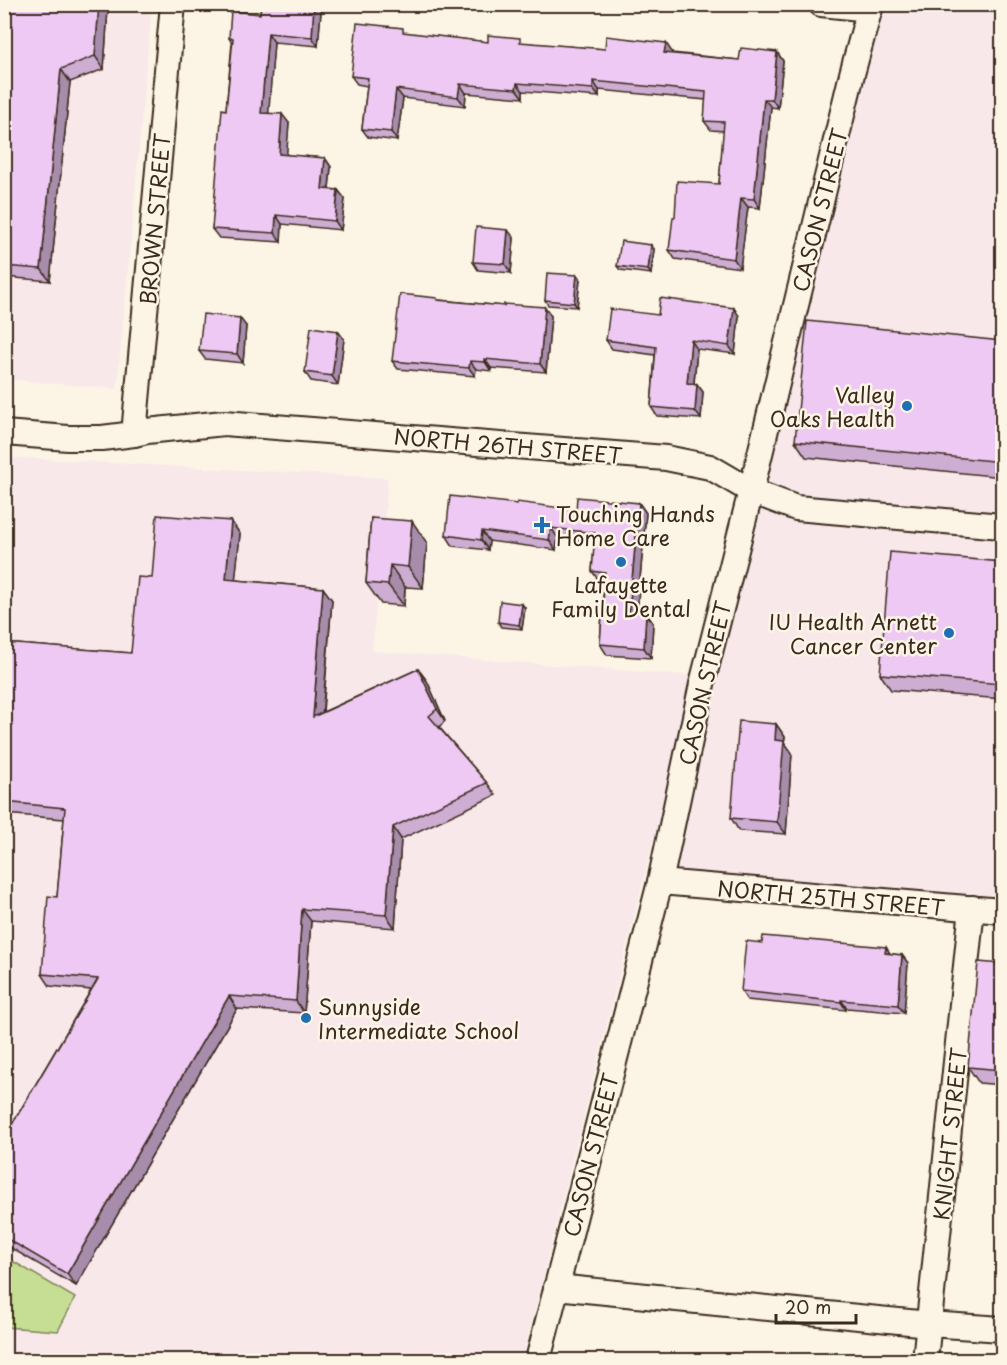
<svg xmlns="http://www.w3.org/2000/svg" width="1007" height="1365" viewBox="0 0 1007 1365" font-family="'Playpen Sans',sans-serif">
	<rect width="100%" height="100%" fill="#fcf5e5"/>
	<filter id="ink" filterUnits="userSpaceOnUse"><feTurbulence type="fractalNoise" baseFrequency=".0167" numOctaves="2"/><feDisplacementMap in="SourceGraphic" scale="12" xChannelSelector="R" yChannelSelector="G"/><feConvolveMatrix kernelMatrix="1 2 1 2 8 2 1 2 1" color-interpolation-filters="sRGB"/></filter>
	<g filter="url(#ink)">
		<g fill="#f8e8ea">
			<polygon points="4,5 152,5 117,389 5,379"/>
			<polygon points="871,5 1002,5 1002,911 660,882"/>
			<polygon points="4,457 388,478 372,651 695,676 522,1360 5,1360"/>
		</g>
		<polygon fill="#c5de94" stroke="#808459" stroke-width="1.5" points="4,1256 75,1298 58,1331 5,1327"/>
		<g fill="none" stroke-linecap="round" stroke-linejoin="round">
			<defs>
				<g id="street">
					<polyline points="821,4 870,9"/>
					<polyline points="4,433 68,438 102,438 134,434 147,431 224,423 666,458 710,467 751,491 796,508 1002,526"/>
					<polyline points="134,434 173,4"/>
					<polyline points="660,882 1002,911"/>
					<polyline points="556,1287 929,1324 1002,1329"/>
					<polyline points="538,1360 660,882 702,684 751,491 852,74 871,4"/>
					<polyline points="925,1360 972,908"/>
				</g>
			</defs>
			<use href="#street" stroke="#3b2a1e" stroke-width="28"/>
			<use href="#street" stroke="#fcf5e5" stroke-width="24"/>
		</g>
		<g fill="#cdadd2" stroke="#3b2a1e" stroke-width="1.5">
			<polygon points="4,4 108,8 104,69 70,82 50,281 4,277"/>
			<polygon points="261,4 316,4 321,11 318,46 274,42 268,113 289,123 286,155 325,158 331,167 329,189 338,190 345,199 341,230 282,224 281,242 219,238 212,229 226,110 232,43 229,38 260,14"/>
			<polygon points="406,33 488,42 524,43 605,49 672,52 672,53 739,60 777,52 783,61 778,108 771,107 760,208 748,207 740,268 675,259 669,250 675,217 719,184 724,131 711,130 704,121 706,100 599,90 599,97 523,91 523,98 466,93 465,106 403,98 397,141 368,137 362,129 367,86 357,84 351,76"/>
			<polygon points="514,238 511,273 478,270 473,262"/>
			<polygon points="654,249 651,274 620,270 617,266"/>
			<polygon points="577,275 580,279 577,307 548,305 545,300"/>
			<polygon points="439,300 504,306 545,307 551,316 546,372 491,368 491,371 476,369 475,376 398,369 392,361"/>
			<polygon points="658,315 739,316 735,354 697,349 694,384 697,384 703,392 701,419 657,416 651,407 655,355 612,349 606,340"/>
			<polygon points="246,326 243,363 205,359 199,351"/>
			<polygon points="344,339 338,385 311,381 305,372"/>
			<polygon points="1002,341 1002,477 806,457 795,441"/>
			<polygon points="639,503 646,513 637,612 646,613 653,623 651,658 607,655 600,644 604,582 599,581 592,571 595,542 558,538 556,550 489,541 488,550 453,546 446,535 576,510"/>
			<polygon points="371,518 427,543 423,588 405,587 404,606 381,604 366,583"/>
			<polygon points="231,521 240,534 235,580 323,588 332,600 323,712 418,669 427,681 445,721 439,727 487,783 496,795 401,839 395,928 311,921 304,1013 237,1009 76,1286 4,1244 4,1138 91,990 50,986 42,974 57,897 64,819 4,814 4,643 131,653 152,578"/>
			<polygon points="1002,562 1002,699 891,690 880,674"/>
			<polygon points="522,604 525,608 522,629 501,627 498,622"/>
			<polygon points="776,724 785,737 784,742 792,753 786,834 739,831 731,818"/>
			<polygon points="762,943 886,947 890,954 902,955 908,963 904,1013 847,1008 846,1010 747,1000 741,991"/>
			<polygon points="1002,964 1002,1085 979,1083 968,1067"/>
		</g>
		<g fill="#a78dab" stroke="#3b2a1e" stroke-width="1.5">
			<polygon points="99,4 106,4 108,8 104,69 95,56"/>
			<polygon points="314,4 316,4 321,11 318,46 312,37"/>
			<polygon points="268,33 274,42 268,122 261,113"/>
			<polygon points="666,43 672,52 671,61 664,53"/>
			<polygon points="777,52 783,61 778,108 772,99"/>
			<polygon points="61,69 70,82 50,281 41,269"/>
			<polygon points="593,81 599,90 599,97 593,89"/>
			<polygon points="517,83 523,91 523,98 516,89"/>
			<polygon points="460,84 466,93 465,106 458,97"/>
			<polygon points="396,89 403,98 397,141 391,132"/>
			<polygon points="764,99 771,107 760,208 754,199"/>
			<polygon points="282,114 289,123 286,163 279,154"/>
			<polygon points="325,158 331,167 328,198 322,189"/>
			<polygon points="338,190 345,199 341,230 335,221"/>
			<polygon points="741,198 748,207 740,268 734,259"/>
			<polygon points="276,215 282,224 281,242 275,233"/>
			<polygon points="508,230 514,238 511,273 505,264"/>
			<polygon points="651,245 654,249 651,274 648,270"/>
			<polygon points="577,275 580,279 577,307 574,303"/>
			<polygon points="545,307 551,316 546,372 540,364"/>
			<polygon points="734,308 739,316 735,354 729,346"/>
			<polygon points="240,318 246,326 243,363 237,354"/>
			<polygon points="338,331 344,339 338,385 332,376"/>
			<polygon points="691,340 697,349 693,392 687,383"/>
			<polygon points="485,359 491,368 491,371 485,362"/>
			<polygon points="470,361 476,369 475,376 469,368"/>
			<polygon points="697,384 703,392 701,419 695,411"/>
			<polygon points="639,503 646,513 636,622 629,612"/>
			<polygon points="231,521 240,534 234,592 226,579"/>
			<polygon points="412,521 427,543 423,588 408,567"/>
			<polygon points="551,528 558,538 556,550 549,540"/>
			<polygon points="482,531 489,541 488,550 481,540"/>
			<polygon points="390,565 405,587 404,606 388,585"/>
			<polygon points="323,588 332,600 321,729 313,717"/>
			<polygon points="522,604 525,608 522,629 519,625"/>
			<polygon points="646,613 653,623 651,658 644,648"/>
			<polygon points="418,669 427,681 445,721 437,709"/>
			<polygon points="776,724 785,737 784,742 792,753 786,834 777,822 775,740"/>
			<polygon points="393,827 401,839 395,928 386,915"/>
			<polygon points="302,909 311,921 304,1013 296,1001"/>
			<polygon points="886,947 891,955 885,953"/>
			<polygon points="902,955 908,963 904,1013 898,1005"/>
			<polygon points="229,996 237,1009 76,1286 67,1274"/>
			<polygon points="841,1000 847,1008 846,1010 841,1002"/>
		</g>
		<g fill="#eec9f4" stroke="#3b2a1e" stroke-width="1.5">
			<polygon points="4,4 99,4 95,56 61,69 41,269 4,266"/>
			<polygon points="261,4 314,4 312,37 268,33 261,113 282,114 279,154 325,158 322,189 338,190 335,221 276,215 275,233 212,229 222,109 226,110 233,38 229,38 231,11 260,14"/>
			<polygon points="357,23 403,28 403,32 488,42 488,35 520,38 520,42 605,49 606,36 666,43 664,53 739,60 741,48 777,52 772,99 764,99 754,199 741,198 734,259 669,250 673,217 675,217 677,181 719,184 724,122 704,121 706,92 593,81 593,89 517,83 516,89 460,84 458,97 396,89 391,132 362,129 368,78 351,76"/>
			<polygon points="476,227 508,230 505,264 473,262"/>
			<polygon points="621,241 651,245 648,270 617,266"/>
			<polygon points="547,273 577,275 574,303 545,300"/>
			<polygon points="400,294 437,298 437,300 504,306 504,304 545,307 540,364 485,359 485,362 470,361 469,368 392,361"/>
			<polygon points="660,298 734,308 729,346 691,340 687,383 697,384 695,411 651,407 656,347 606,340 610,309 658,315"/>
			<polygon points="203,314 240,318 237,354 199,351"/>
			<polygon points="807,321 1002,341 1002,462 795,441"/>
			<polygon points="311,327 338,331 332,376 305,372"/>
			<polygon points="450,496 517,504 517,502 576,510 577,497 639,503 629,612 646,613 644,648 600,644 605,573 592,571 595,533 551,528 549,540 482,531 481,540 446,535"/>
			<polygon points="157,515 231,521 226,579 323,588 313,717 418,669 437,709 429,716 487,783 393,827 386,915 302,909 296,1001 229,996 67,1274 4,1237 4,1138 98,979 42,974 48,896 57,897 65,808 4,802 4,643 131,653 138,577 152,578"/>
			<polygon points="371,518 412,521 408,567 390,565 388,585 366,583"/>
			<polygon points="890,552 1002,562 1002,684 880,674"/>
			<polygon points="500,601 522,604 519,625 498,622"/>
			<polygon points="739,721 776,724 775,740 784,741 777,822 731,818"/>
			<polygon points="763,936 886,947 885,953 902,955 898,1005 841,1000 841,1002 741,991 746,941 762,943"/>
			<polygon points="978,962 1002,964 1002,1070 968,1067"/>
		</g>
	</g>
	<g fill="#1f6fb2" stroke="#fcf5e5" stroke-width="2">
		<circle cx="907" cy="406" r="6"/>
		<path d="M539 516h6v6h6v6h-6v6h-6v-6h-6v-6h6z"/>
		<circle cx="621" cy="562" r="6"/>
		<circle cx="949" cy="633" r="6"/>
		<circle cx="306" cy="1018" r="6"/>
	</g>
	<g text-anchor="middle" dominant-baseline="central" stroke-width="5" stroke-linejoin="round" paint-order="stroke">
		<g font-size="21" fill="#3b2a1e" stroke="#fcf5e5">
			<text transform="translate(819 210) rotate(-76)">CASON STREET</text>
			<text transform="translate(154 219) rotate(-85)">BROWN STREET</text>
			<text transform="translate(508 445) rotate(5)">NORTH 26TH STREET</text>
			<text transform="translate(704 683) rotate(-77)">CASON STREET</text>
			<text transform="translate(831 897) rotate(5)">NORTH 25TH STREET</text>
			<text transform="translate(949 1134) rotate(-84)">KNIGHT STREET</text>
			<text transform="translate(590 1155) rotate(-76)">CASON STREET</text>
		</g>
		<g font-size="21" fill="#3b2a1e" stroke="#fcf5e5" text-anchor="end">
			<text x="895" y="394">Valley<tspan x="895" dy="24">Oaks Health</tspan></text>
			<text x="556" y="513" text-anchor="start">Touching Hands<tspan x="556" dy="24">Home Care</tspan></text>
			<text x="621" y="584" text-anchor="middle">Lafayette<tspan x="621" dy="24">Family Dental</tspan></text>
			<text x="937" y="621">IU Health Arnett<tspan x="937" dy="24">Cancer Center</tspan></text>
			<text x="318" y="1006" text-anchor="start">Sunnyside<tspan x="318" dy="24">Intermediate School</tspan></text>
		</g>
	</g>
	<rect width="1007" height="1365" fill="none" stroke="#fcf5e5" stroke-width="24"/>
	<rect x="12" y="12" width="983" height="1341" fill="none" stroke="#3b2a1e" stroke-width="2" filter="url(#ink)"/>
	<path d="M776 1314v9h80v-9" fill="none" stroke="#3b2a1e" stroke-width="3"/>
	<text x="785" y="1314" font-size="18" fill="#3b2a1e" stroke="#fcf5e5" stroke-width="4.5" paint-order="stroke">20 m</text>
</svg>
